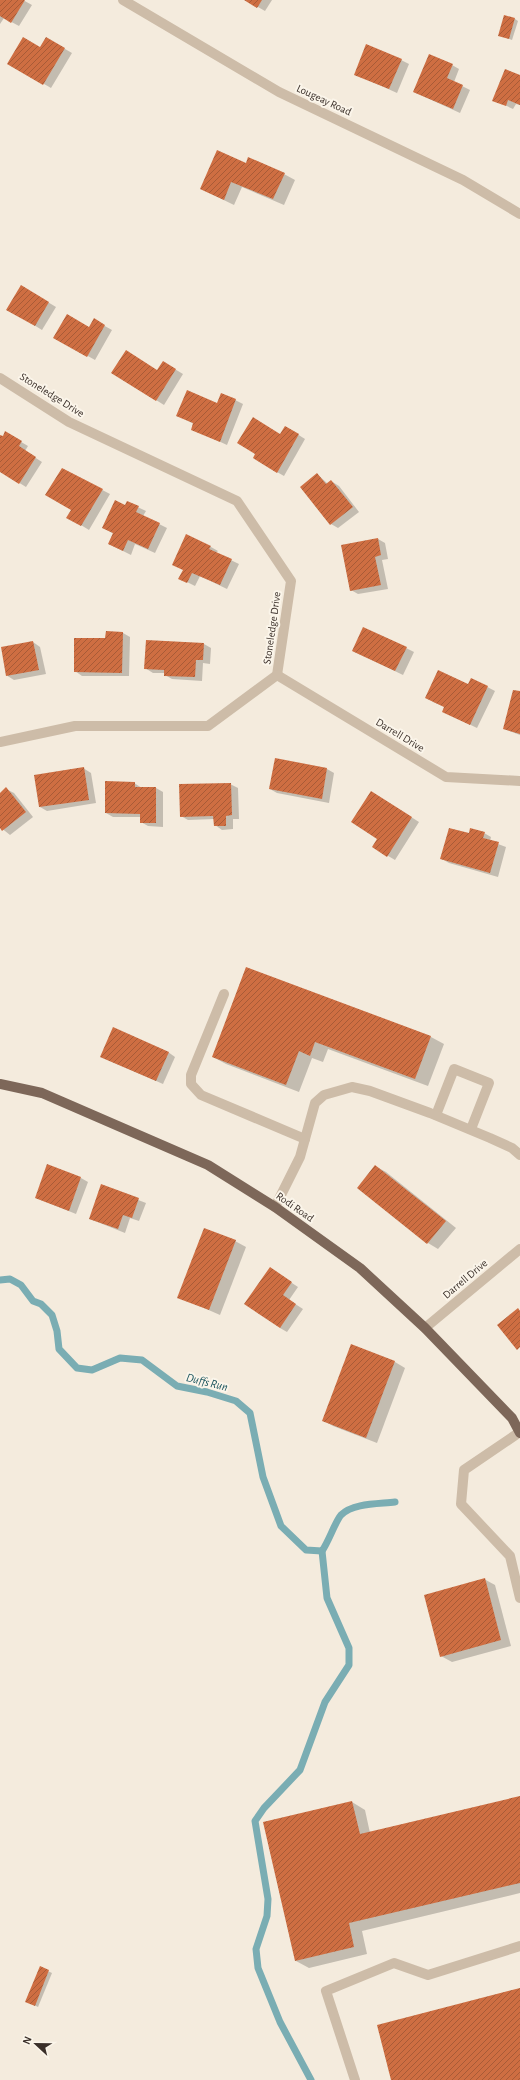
<svg xmlns="http://www.w3.org/2000/svg" width="520" height="2080" viewBox="0 0 520 2080" font-family="'Alegreya Sans',sans-serif">
	<defs>
		<pattern id="building-hatch" width="6" height="6" patternUnits="userSpaceOnUse"><rect width="6" height="6" fill="#ce6e42"/><path d="M-1 1l2-2M0 6l6-6M5 7l2-2" fill="none" stroke="#a85b37"/></pattern>
	</defs>
	<rect width="100%" height="100%" fill="#f4ebdd"/>
	<g fill="#0003">
		<polygon points="0,0 23,0 32,5 19,26 4,18 0,24"/>
		<polygon points="246,0 272,0 265,11"/>
		<polygon points="515,19 518,21 512,40 499,35"/>
		<polygon points="46,38 72,53 51,88 8,63 40,48"/>
		<polygon points="401,60 409,64 397,93 355,74"/>
		<polygon points="452,65 459,69 454,82 470,90 460,113 414,92"/>
		<polygon points="520,77 520,105 516,104 513,109 494,100"/>
		<polygon points="246,164 284,174 295,180 284,205 242,187 234,205 201,189"/>
		<polygon points="21,286 56,307 42,330 8,309"/>
		<polygon points="94,320 112,330 95,360 54,337 89,328"/>
		<polygon points="163,362 183,374 164,405 113,373 158,371"/>
		<polygon points="235,400 243,404 227,445 192,429 194,424 178,416"/>
		<polygon points="286,427 305,439 284,476 277,472 281,435"/>
		<polygon points="6,433 28,446 25,451 42,462 26,487 0,471 0,436 3,437"/>
		<polygon points="62,469 110,494 89,530 68,517 72,510"/>
		<polygon points="317,474 328,484 331,481 339,486 359,512 338,528 331,524"/>
		<polygon points="127,502 146,511 143,516 167,528 155,553 135,544 131,555 109,544 114,534 103,528 126,506"/>
		<polygon points="187,536 211,547 218,551 216,553 239,564 227,589 200,576 195,586 187,582 184,570"/>
		<polygon points="378,539 385,543 388,559 382,560 388,589 358,594 351,590"/>
		<polygon points="123,633 130,637 129,676 82,676 75,671 106,639"/>
		<polygon points="33,642 40,647 46,674 14,680 6,675"/>
		<polygon points="204,644 211,648 210,664 203,663 202,681 172,679 165,675 165,673 153,673 145,668"/>
		<polygon points="406,648 414,652 403,675 353,651"/>
		<polygon points="472,679 495,691 477,728 450,715 445,707 433,702 468,686"/>
		<polygon points="520,692 520,735 504,729"/>
		<polygon points="276,759 327,769 334,773 329,803 277,793 270,789"/>
		<polygon points="83,768 91,773 96,803 47,811 40,807 35,776"/>
		<polygon points="134,783 142,788 156,788 163,792 163,827 148,826 141,822 141,817 113,817 106,813"/>
		<polygon points="230,784 238,788 239,819 233,819 233,829 222,830 215,825 215,819 188,820 181,816"/>
		<polygon points="6,789 14,793 33,817 10,835 0,827 0,794"/>
		<polygon points="378,796 419,822 395,860 373,847 378,839"/>
		<polygon points="484,833 491,837 490,841 506,847 498,877 449,863 442,859 469,834"/>
		<polygon points="246,968 431,1037 444,1044 428,1086 328,1049 323,1062 312,1058 299,1092 226,1064 213,1057"/>
		<polygon points="168,1052 175,1057 163,1084 101,1057"/>
		<polygon points="375,1166 386,1172 456,1228 438,1249 428,1243 358,1188"/>
		<polygon points="81,1178 88,1182 76,1214 36,1198"/>
		<polygon points="102,1186 146,1203 139,1221 130,1218 125,1233 90,1219"/>
		<polygon points="235,1241 246,1247 220,1315 179,1297"/>
		<polygon points="277,1273 298,1287 289,1300 303,1309 287,1332 280,1328"/>
		<polygon points="351,1346 395,1362 405,1368 377,1443 333,1426 323,1420"/>
		<polygon points="484,1579 495,1585 511,1646 452,1662 441,1656"/>
		<polygon points="520,1797 520,1893 362,1931 367,1954 309,1968 296,1961 352,1802 365,1810 370,1833"/>
		<polygon points="41,1968 52,1973 38,2007 30,2003"/>
	</g>
	<g fill="none" stroke-linecap="round" stroke-linejoin="round">
		<g stroke="#7aadb3" stroke-width="7">
			<path d="M0 1280 10 1279 21 1285 33 1301 41 1304 52 1315 57 1331 59 1349 77 1368 92 1370 120 1358 142 1360 177 1386 207 1392 236 1401 250 1413 263 1477 281 1526 306 1550 322 1551C329 1541 335 1522 341 1515 353 1503 378 1504 395 1502"/>
			<polyline points="311,2080 280,2022 258,1968 256,1949 267,1916 268,1899 255,1821 264,1808 300,1770 325,1702 349,1665 349,1648 327,1598 322,1551"/>
		</g>
	</g>
	<g fill="url(#building-hatch)">
		<polygon points="0,0 25,0 11,23 0,16"/>
		<polygon points="244,0 262,0 257,8"/>
		<polygon points="504,15 515,18 509,39 498,36"/>
		<polygon points="23,37 40,47 46,37 65,48 43,85 7,64"/>
		<polygon points="366,44 402,59 389,89 354,75"/>
		<polygon points="429,54 453,64 447,78 463,85 453,109 413,92"/>
		<polygon points="505,69 520,75 520,105 508,100 506,106 492,101"/>
		<polygon points="217,150 246,163 248,157 285,173 273,199 231,182 224,200 200,189"/>
		<polygon points="21,285 49,302 35,326 6,310"/>
		<polygon points="67,314 89,327 94,318 105,325 87,357 53,338"/>
		<polygon points="126,350 157,370 163,361 176,369 156,401 111,373"/>
		<polygon points="187,390 217,403 221,393 236,399 220,442 191,430 193,423 176,416"/>
		<polygon points="253,417 280,434 285,426 299,434 277,473 253,458 255,454 237,443"/>
		<polygon points="5,431 22,441 19,446 36,457 19,484 0,472 0,435 3,436"/>
		<polygon points="62,468 103,489 81,526 66,518 71,510 45,495"/>
		<polygon points="317,473 326,484 331,480 353,507 330,525 300,487"/>
		<polygon points="115,500 125,505 127,501 139,506 136,512 160,523 148,549 128,540 123,551 108,544 113,533 102,528"/>
		<polygon points="186,534 211,546 209,549 232,559 220,585 192,573 187,583 178,579 183,570 172,565"/>
		<polygon points="378,538 381,555 375,557 381,585 350,591 341,545"/>
		<polygon points="363,627 407,647 395,671 352,651"/>
		<polygon points="106,631 123,632 122,673 74,672 74,638 105,638"/>
		<polygon points="146,640 204,643 203,660 196,660 195,677 164,676 164,670 144,669"/>
		<polygon points="33,641 39,670 6,676 1,647"/>
		<polygon points="438,670 468,684 471,678 488,686 470,725 442,712 444,707 425,698"/>
		<polygon points="513,690 520,691 520,734 503,729"/>
		<polygon points="275,758 327,768 322,799 269,789"/>
		<polygon points="84,767 89,800 39,807 34,775"/>
		<polygon points="105,781 135,782 135,787 156,787 156,823 140,823 140,814 105,813"/>
		<polygon points="231,783 232,815 226,816 226,826 214,826 213,816 180,817 179,784"/>
		<polygon points="6,787 26,812 2,831 0,828 0,793"/>
		<polygon points="371,791 412,817 387,857 372,847 377,839 351,822"/>
		<polygon points="449,828 469,833 470,828 485,832 483,838 499,842 490,873 440,859"/>
		<polygon points="246,967 431,1036 415,1079 315,1042 310,1056 299,1051 286,1085 212,1057"/>
		<polygon points="113,1027 169,1052 156,1081 100,1057"/>
		<polygon points="47,1164 81,1177 69,1211 35,1198"/>
		<polygon points="375,1165 446,1221 427,1244 357,1188"/>
		<polygon points="101,1184 139,1198 132,1218 123,1215 118,1229 89,1219"/>
		<polygon points="204,1228 236,1240 209,1310 177,1298"/>
		<polygon points="270,1267 292,1282 283,1295 296,1304 280,1328 244,1304"/>
		<polygon points="518,1308 520,1311 520,1347 517,1350 497,1325"/>
		<polygon points="351,1344 395,1361 366,1438 322,1421"/>
		<polygon points="485,1578 501,1640 440,1657 424,1595"/>
		<polygon points="520,1796 520,1883 349,1923 354,1947 295,1961 263,1822 352,1801 360,1834"/>
		<polygon points="40,1966 49,1970 35,2006 25,2002"/>
		<polygon points="520,1988 520,2080 391,2080 377,2025"/>
	</g>
	<g fill="none" stroke-linecap="round" stroke-linejoin="round">
		<g stroke="#cdbca8" stroke-width="10">
			<polyline points="123,0 279,92 463,180 520,214"/>
			<polyline points="0,378 69,422 237,501 291,581 277,675 208,726 75,726 0,742"/>
			<polyline points="277,675 446,777 520,781"/>
			<polyline points="224,994 191,1075 191,1084 201,1095 305,1139"/>
			<polyline points="436,1115 454,1069 489,1083 471,1129"/>
			<polyline points="275,1207 300,1157 315,1103 324,1095 352,1087 370,1091 430,1113 490,1138 512,1148 520,1155"/>
			<polyline points="425,1328 520,1249"/>
			<polyline points="520,1432 464,1470 461,1504 510,1556 520,1598"/>
			<polyline points="355,2080 326,1991 394,1963 428,1975 520,1946"/>
		</g>
		<polyline stroke="#7d6759" stroke-width="10" points="0,1084 42,1093 208,1165 275,1207 360,1268 425,1328 512,1418 520,1433"/>
	</g>
	<g text-anchor="middle" dominant-baseline="central" stroke-width="4" stroke-linejoin="round" paint-order="stroke">
		<g font-size="11" fill="#3a2f29" stroke="#fbf5ea">
			<text transform="translate(324 100) rotate(25)">Lougeay Road</text>
			<text transform="translate(52 395) rotate(32)">Stoneledge Drive</text>
			<text transform="translate(272 628) rotate(-82)">Stoneledge Drive</text>
			<text transform="translate(400 735) rotate(31)">Darrell Drive</text>
			<text transform="translate(295 1207) rotate(35)">Rodi Road</text>
			<text transform="translate(465 1279) rotate(-40)">Darrell Drive</text>
		</g>
		<g font-size="12" font-style="italic" fill="#1b555e" stroke="#fbf5ea">
			<text transform="translate(207 1382) rotate(14)">Duffs Run</text>
		</g>
	</g>
	<g transform="translate(36 2044) rotate(292)" stroke="#fbf5ea" stroke-width="3" paint-order="stroke">
	<path d="M0-3L7 15L0 10L-7 15Z" fill="#3a2f29"/>
	<text y="-6" font-size="11" font-weight="bold" text-anchor="middle" fill="#3a2f29">N</text>
	</g>
</svg>
